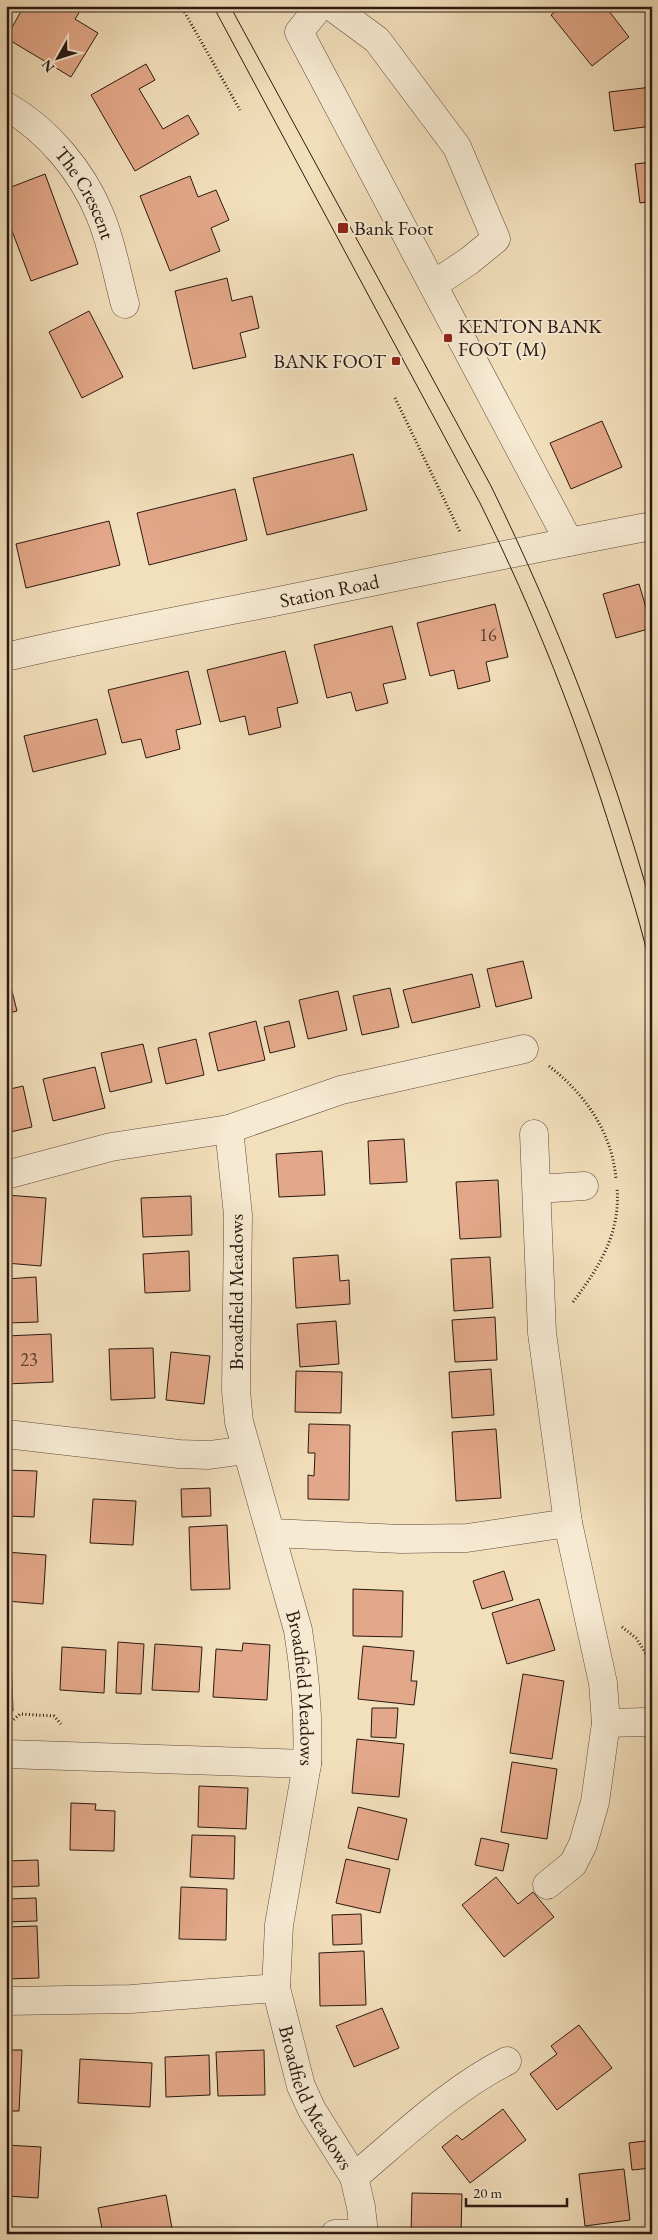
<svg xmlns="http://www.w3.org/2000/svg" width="658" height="2240" viewBox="0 0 658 2240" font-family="'EB Garamond',serif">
	<rect width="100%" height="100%" fill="#f2dfbb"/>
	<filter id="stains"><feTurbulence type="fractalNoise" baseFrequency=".004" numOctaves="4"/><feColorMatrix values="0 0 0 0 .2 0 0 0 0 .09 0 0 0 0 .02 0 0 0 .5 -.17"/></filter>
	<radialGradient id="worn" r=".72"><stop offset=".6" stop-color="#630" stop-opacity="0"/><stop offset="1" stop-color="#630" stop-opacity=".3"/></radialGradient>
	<g fill="#e3a889" stroke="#2b1912">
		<polygon points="24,6 82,8 75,19 98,33 71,77 6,38"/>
		<polygon points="562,6 605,6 629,37 592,66 551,15"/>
		<polygon points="146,64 155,80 139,89 163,129 188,115 199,134 135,171 91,95"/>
		<polygon points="652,87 652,126 614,131 609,92"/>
		<polygon points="652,162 652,201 640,203 635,164"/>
		<polygon points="45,174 78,264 31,281 6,215 6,189"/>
		<polygon points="190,176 198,197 216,190 229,220 211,228 220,251 170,271 140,196"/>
		<polygon points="227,278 232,301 252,296 259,328 240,333 246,357 193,369 175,291"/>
		<polygon points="89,311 123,377 82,398 49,332"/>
		<polygon points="602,421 622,467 571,489 550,443"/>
		<polygon points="353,454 367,510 267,535 253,478"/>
		<polygon points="235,489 247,540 149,565 137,513"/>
		<polygon points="109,521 120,565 26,588 16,544"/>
		<polygon points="639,584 652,628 616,638 603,594"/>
		<polygon points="495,604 508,657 486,662 490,681 458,689 454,670 430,676 417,623"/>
		<polygon points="392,626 406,679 383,684 388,703 356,711 351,692 327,698 314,645"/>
		<polygon points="285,651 298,703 277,708 281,727 249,735 245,716 220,722 207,670"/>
		<polygon points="188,671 201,724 176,730 180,749 146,758 141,739 122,743 108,690"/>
		<polygon points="97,719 106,754 33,772 24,736"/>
		<polygon points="523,961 532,998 496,1007 487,969"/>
		<polygon points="6,967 17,1011 6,1014"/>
		<polygon points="472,974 480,1007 412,1023 403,990"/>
		<polygon points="390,988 399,1027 362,1035 353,996"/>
		<polygon points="338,991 347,1030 308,1039 299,1000"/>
		<polygon points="256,1021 265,1060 218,1071 209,1033"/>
		<polygon points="289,1021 295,1047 270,1053 264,1027"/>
		<polygon points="196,1039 204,1075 166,1084 158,1048"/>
		<polygon points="143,1044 152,1082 110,1092 101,1053"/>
		<polygon points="95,1067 105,1108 53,1121 43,1079"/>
		<polygon points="23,1086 32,1127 6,1133 6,1090"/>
		<polygon points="404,1139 407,1182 370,1184 368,1141"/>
		<polygon points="322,1151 325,1195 279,1197 276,1154"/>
		<polygon points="498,1180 501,1237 460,1239 456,1182"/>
		<polygon points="6,1195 46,1198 41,1266 6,1263"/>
		<polygon points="191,1196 192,1235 143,1237 141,1198"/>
		<polygon points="189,1251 190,1291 145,1293 143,1254"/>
		<polygon points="338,1255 340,1281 349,1280 350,1304 296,1308 293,1258"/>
		<polygon points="490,1257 493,1308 454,1311 451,1259"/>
		<polygon points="36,1277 38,1322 6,1323 6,1279"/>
		<polygon points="495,1317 497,1360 455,1362 452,1320"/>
		<polygon points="336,1321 339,1364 300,1367 297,1324"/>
		<polygon points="51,1334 53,1382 6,1384 6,1336"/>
		<polygon points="153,1348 155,1398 111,1400 109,1349"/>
		<polygon points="171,1352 210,1356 204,1404 166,1400"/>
		<polygon points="491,1369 494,1415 452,1418 449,1372"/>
		<polygon points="296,1371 342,1372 341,1413 295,1412"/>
		<polygon points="309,1424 350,1425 349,1500 308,1499 308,1475 314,1476 315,1453 308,1453"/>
		<polygon points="496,1429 501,1498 456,1501 452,1432"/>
		<polygon points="6,1470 37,1471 34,1517 6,1516"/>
		<polygon points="210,1488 211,1516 182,1517 181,1489"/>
		<polygon points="93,1499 136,1501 133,1545 90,1543"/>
		<polygon points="227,1525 230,1589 191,1590 189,1527"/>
		<polygon points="6,1552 46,1555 43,1604 6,1601"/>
		<polygon points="504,1571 513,1600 482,1609 473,1581"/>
		<polygon points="353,1589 403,1591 402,1637 353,1636"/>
		<polygon points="539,1599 555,1650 507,1664 492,1613"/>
		<polygon points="118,1642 144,1644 141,1694 116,1693"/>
		<polygon points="243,1643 270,1645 267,1700 213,1697 216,1649 242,1651"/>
		<polygon points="155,1644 202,1647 199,1692 152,1690"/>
		<polygon points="363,1646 414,1651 411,1681 417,1681 414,1705 358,1699"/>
		<polygon points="62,1647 106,1650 104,1693 60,1690"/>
		<polygon points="11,1658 13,1711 6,1711 6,1659"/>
		<polygon points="523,1674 564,1681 552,1759 510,1753"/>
		<polygon points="372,1708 398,1708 396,1738 371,1737"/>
		<polygon points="357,1739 404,1744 399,1797 352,1793"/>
		<polygon points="512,1762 557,1769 547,1839 501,1832"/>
		<polygon points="199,1786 248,1788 246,1829 198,1827"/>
		<polygon points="6,1798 9,1798 12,1853 6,1854"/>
		<polygon points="71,1803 96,1804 95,1810 115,1811 114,1851 70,1850"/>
		<polygon points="358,1807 407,1819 398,1860 348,1848"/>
		<polygon points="192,1835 235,1836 234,1879 190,1877"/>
		<polygon points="481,1838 509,1844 503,1871 475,1865"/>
		<polygon points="346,1859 390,1869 380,1913 336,1903"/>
		<polygon points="38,1860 39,1886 7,1887 6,1861"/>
		<polygon points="496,1877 518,1904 533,1892 554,1917 504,1957 462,1905"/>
		<polygon points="181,1887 227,1889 226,1940 179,1939"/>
		<polygon points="36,1898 37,1921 6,1922 6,1899"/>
		<polygon points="361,1914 362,1944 333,1945 332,1915"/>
		<polygon points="37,1926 39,1978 6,1979 6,1927"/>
		<polygon points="364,1951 366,2005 320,2006 319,1953"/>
		<polygon points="382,2008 399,2048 354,2067 336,2026"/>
		<polygon points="579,2025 612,2068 557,2110 530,2074 557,2054 551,2046"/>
		<polygon points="6,2050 22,2050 19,2111 6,2111"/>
		<polygon points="264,2050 265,2095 218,2096 216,2052"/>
		<polygon points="209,2055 210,2095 166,2097 165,2057"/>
		<polygon points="80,2059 152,2063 150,2107 78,2103"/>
		<polygon points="503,2109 526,2140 470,2183 442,2147 457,2135 462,2140"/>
		<polygon points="652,2140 652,2168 632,2170 629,2143"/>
		<polygon points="6,2145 41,2147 38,2198 6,2196"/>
		<polygon points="624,2169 630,2220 585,2226 579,2174"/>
		<polygon points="412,2193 462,2194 461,2234 411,2234"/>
		<polygon points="166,2195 173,2234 103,2234 98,2208"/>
	</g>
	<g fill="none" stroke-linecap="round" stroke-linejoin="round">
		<defs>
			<g id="minor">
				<polyline points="320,6 299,32 569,542"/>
				<polyline points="331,6 377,40 457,147 496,239 469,261 433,285"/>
				<path id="s1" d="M6 106C48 130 82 171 100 215 112 243 117 275 125 304"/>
				<path id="s2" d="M6 657C94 636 182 620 269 603 397 577 524 550 652 526"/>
				<path id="s3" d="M229 1129 238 1215 236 1391 239 1422 298 1630C305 1674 309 1719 307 1764L279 1925 276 1988 301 2086 312 2110 354 2177 361 2207 364 2234"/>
				<polyline points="534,1134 542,1333 568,1523 603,1683 606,1723 595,1802 583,1844 573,1864 547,1885"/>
				<polyline points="6,1175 111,1147 229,1129 341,1090 524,1049"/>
				<polyline points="537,1189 584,1186"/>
				<polyline points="6,1434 179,1454 209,1455 246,1450"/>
				<polyline points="272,1533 401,1539 467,1538 568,1523"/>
				<polyline points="606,1723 646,1722"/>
				<polyline points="6,1754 307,1764"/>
				<polyline points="6,2001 131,1999 276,1988"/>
				<path d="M354 2177C403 2136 450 2090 507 2061"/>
				<polyline points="335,2234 364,2234"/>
			</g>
		</defs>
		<use href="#minor" stroke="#5d4a3c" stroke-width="29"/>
		<g stroke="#2b1912" stroke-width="3" stroke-dasharray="1 2.5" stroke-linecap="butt">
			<polyline points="181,6 240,110"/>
			<polyline points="395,398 460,532"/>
			<path d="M549 1066C585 1094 612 1132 616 1179"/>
			<path d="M573 1302C599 1268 621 1232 617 1188"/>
			<polyline points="622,1627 636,1638 652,1663"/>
			<polyline points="11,1722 20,1714 54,1716 61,1724"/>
		</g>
		<use href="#minor" stroke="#f7ead3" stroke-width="28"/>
		<g stroke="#2b1912" stroke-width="1">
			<path d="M213 6 480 503C534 612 578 724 614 840 628 885 643 930 652 975"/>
			<path d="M230 6 491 486C558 623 611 760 652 908"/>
		</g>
	</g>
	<g fill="#8f2418" stroke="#f7ead3" stroke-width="2">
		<rect x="337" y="222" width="12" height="12" rx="2.5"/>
		<rect x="443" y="333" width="10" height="10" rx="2.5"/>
		<rect x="391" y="356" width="10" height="10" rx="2.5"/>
	</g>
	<g text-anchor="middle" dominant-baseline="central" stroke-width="4" stroke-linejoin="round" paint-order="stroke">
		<g font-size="18" fill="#593d30">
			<text x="488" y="634">16</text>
			<text x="29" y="1359">23</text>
		</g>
		<g font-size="20" fill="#2b1912" stroke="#f7ead3">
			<text stroke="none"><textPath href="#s1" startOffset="120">The Crescent</textPath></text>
			<text stroke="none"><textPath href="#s2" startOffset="330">Station Road</textPath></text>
			<text transform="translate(236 1292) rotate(-90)">Broadfield Meadows</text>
			<text stroke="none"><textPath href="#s3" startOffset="568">Broadfield Meadows</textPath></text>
			<text stroke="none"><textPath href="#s3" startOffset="988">Broadfield Meadows</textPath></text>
		</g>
		<g font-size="20" fill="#2b1912" stroke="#f7ead3" text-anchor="start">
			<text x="354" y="228">Bank Foot</text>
			<text x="458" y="326">KENTON BANK<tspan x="458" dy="23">FOOT (M)</tspan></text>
			<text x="386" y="361" text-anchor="end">BANK FOOT</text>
		</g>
	</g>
	<rect width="658" height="2240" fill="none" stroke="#f2dfbb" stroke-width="25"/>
	<rect x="8" y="8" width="643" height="2225" fill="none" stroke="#2b1912" stroke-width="2.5"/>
	<rect x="12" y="12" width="633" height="2215" fill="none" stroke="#2b1912"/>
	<g transform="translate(58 58) rotate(231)" stroke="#f7ead3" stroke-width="4" paint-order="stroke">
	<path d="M0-4L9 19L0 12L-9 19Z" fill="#2b1912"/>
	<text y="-8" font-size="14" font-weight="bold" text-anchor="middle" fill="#2b1912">N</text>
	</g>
	<path d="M466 2198v8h101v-8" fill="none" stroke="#2b1912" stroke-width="2.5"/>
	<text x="473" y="2198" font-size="15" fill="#2b1912" stroke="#f7ead3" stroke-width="4" paint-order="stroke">20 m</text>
	<rect width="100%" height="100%" filter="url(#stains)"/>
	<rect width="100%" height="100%" fill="url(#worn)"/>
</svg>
